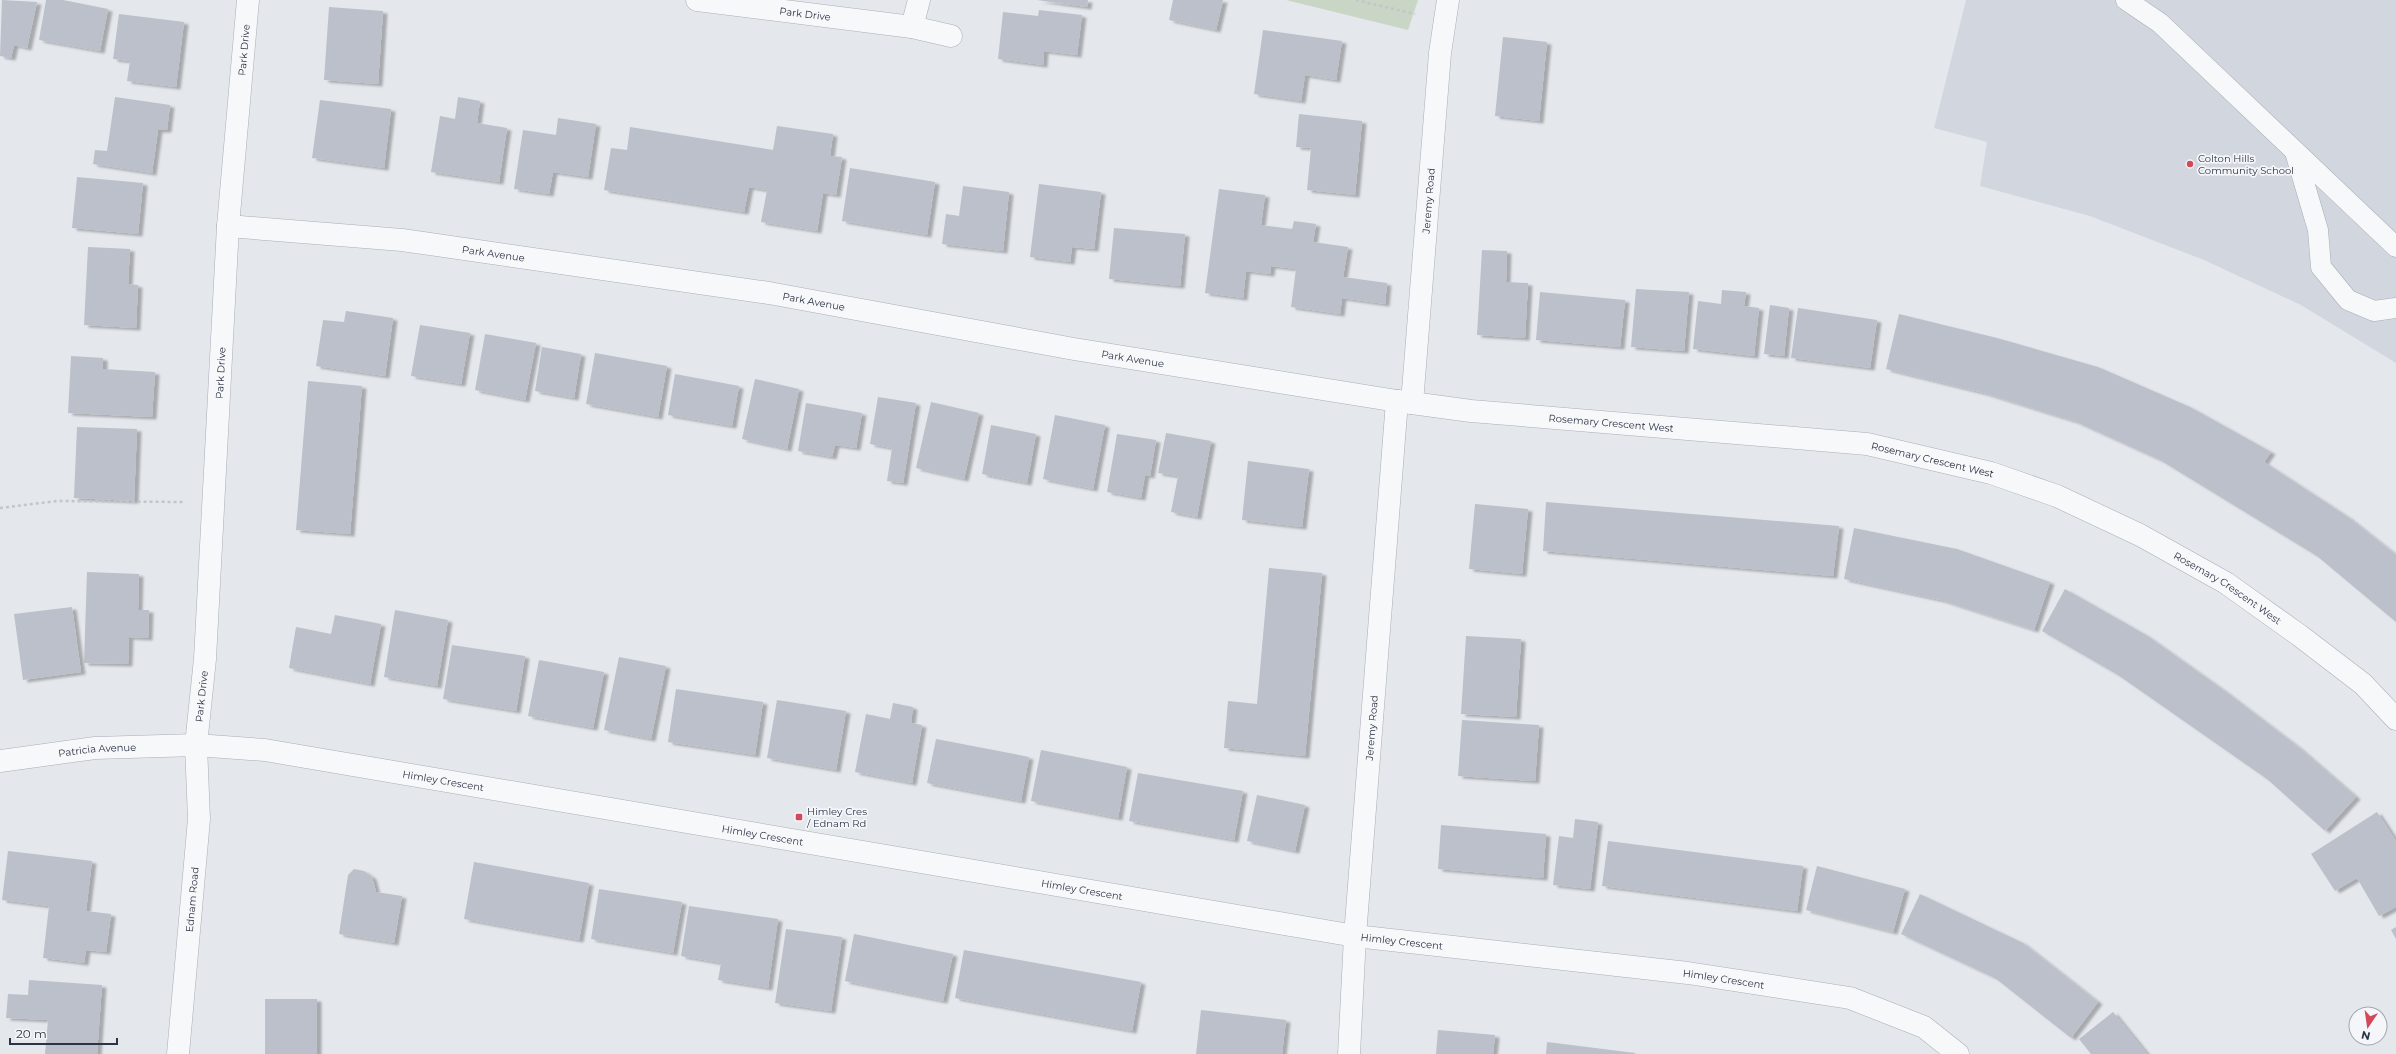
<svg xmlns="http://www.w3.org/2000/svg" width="2396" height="1054" viewBox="0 0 2396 1054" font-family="Montserrat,sans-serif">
	<defs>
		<filter id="shadow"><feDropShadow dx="4.5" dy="2.5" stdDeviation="1" flood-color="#0004"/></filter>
	</defs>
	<rect width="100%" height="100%" fill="#e4e7ec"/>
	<polygon fill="#d2d6de" points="1966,0 2396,0 2396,363 2301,305 2204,260 2090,216 1980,186 1987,142 1934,128"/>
	<polygon fill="#c9d6c5" points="1286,0 1418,0 1408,30"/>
	<g fill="#bbc0ca" filter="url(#shadow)">
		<polygon points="2,0 37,2 27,48 14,45 11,58 0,56"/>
		<polygon points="46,0 63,0 108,9 100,51 39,40"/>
		<polygon points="1037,0 1088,0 1087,7"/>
		<polygon points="1173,0 1223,0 1216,30 1169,20"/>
		<polygon points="329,7 383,11 378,84 324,80"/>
		<polygon points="1039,10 1082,15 1077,55 1044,51 1043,65 998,59 1003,12 1038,16"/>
		<polygon points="119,14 184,22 176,87 127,81 130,61 113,59"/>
		<polygon points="1263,30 1342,41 1336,80 1305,75 1301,101 1254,94"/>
		<polygon points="1503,37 1547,42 1539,121 1495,116"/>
		<polygon points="115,97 170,105 167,130 158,130 152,173 93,164 95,150 107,151"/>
		<polygon points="458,97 480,101 477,123 507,128 499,182 431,172 440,116 455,119"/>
		<polygon points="320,100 391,109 384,168 312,158"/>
		<polygon points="1299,114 1362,121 1355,195 1307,190 1311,148 1296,147"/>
		<polygon points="558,118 596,124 588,177 553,172 549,194 514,189 523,130 556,135"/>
		<polygon points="777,126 833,134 830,156 842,157 836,195 823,193 817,231 761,222 767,190 749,187 744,212 604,190 611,148 627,150 630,127 773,150"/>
		<polygon points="850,168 935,182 927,235 842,221"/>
		<polygon points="77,177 143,183 138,234 72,228"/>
		<polygon points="1039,184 1101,192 1094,249 1072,247 1070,262 1030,257"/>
		<polygon points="963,186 1009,192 1003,251 942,244 946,214 959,216"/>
		<polygon points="1219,189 1265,195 1261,225 1292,229 1294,221 1316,224 1313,242 1348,247 1343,277 1387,283 1385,304 1342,298 1340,314 1291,307 1296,269 1271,266 1270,274 1246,271 1243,298 1205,293"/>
		<polygon points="1114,228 1185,234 1180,286 1109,279"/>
		<polygon points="88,247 130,249 128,284 138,285 136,328 84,325"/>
		<polygon points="1482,250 1507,251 1506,282 1528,283 1525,338 1477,335"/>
		<polygon points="1636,289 1689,292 1684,351 1631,347"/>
		<polygon points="1722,290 1746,292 1744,306 1759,308 1754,356 1693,349 1698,301 1721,304"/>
		<polygon points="1540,292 1625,300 1620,347 1536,340"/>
		<polygon points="1770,305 1789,308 1784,356 1764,354"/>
		<polygon points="1798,308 1877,320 1870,368 1791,358"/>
		<polygon points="346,311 393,318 385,376 316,366 323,320 344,322"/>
		<polygon points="1899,314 1997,338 2098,367 2190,407 2271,452 2264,462 2348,517 2396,555 2396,622 2317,556 2160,460 2074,421 1984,393 1886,369"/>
		<polygon points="420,325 470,333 461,384 411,376"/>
		<polygon points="485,334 536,343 525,400 475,390"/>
		<polygon points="542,347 581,354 574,398 535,391"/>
		<polygon points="595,353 667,366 658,417 586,404"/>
		<polygon points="71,356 103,358 103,369 155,372 152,417 68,413"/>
		<polygon points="675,374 739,386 732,426 668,415"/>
		<polygon points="755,379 799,389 787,449 742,439"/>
		<polygon points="308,381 362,386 350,534 296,530"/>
		<polygon points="878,397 916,403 903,483 887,481 892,448 870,444"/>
		<polygon points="931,402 979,413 964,479 916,468"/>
		<polygon points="806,403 862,413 856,448 835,445 832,457 798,451"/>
		<polygon points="1055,415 1105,425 1093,489 1043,479"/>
		<polygon points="991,425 1036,434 1027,483 982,474"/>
		<polygon points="77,427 137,429 134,501 74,498"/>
		<polygon points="1166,433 1211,441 1197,517 1171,512 1178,476 1158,473"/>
		<polygon points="1117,434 1156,440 1150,476 1145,475 1141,498 1107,492"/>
		<polygon points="1248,461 1309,469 1302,527 1242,520"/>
		<polygon points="1546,502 1839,526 1833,576 1543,551"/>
		<polygon points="1475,504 1528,509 1522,574 1469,569"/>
		<polygon points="1854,528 1957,549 2050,582 2034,630 1941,600 1844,579"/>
		<polygon points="1269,568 1322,573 1305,756 1224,748 1228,701 1257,704"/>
		<polygon points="87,572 139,574 138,610 149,610 148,638 129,637 128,664 84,663"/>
		<polygon points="2065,589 2146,635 2222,689 2297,746 2356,797 2325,831 2267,779 2118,675 2042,631"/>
		<polygon points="72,607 81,672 23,680 14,614"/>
		<polygon points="395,610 448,620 437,686 384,677"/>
		<polygon points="335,615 381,624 370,684 289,668 296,627 331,634"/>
		<polygon points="1466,636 1521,639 1516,717 1461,714"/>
		<polygon points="452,645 525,656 516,711 443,699"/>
		<polygon points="619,657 666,666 651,739 604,730"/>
		<polygon points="539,660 604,672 593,728 528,716"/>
		<polygon points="676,689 763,702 755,755 668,742"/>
		<polygon points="777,700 846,711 836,770 767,758"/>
		<polygon points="893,703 913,707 911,723 922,725 912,783 855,772 866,714 890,719"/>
		<polygon points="1462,720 1539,725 1535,781 1458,776"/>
		<polygon points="936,739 1029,757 1021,801 927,783"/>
		<polygon points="1041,750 1127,767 1118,818 1031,801"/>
		<polygon points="1138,773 1243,791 1234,840 1129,821"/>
		<polygon points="1257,795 1305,805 1295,851 1247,841"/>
		<polygon points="2377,812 2396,841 2396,907 2379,916 2357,878 2335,891 2311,854"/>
		<polygon points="1575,819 1598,822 1590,889 1553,885 1559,836 1573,838"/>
		<polygon points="1441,825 1546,834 1543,878 1438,869"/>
		<polygon points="1608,841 1803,866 1797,911 1602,886"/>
		<polygon points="8,851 92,861 86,911 111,914 106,952 86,950 84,963 43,958 49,906 2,900"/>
		<polygon points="474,862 589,883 579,940 464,919"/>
		<polygon points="1817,866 1905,889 1893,932 1806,910"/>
		<polygon points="354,869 364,871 372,877 376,892 402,896 394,943 339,934 348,875"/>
		<polygon points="599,889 682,902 673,953 591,939"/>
		<polygon points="1920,894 2023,943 2098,1002 2071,1038 1995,978 1901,934"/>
		<polygon points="689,906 778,919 768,988 718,980 721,963 681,956"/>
		<polygon points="2396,927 2396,939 2391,930"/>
		<polygon points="786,929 842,937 831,1011 775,1003"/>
		<polygon points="854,934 953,954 943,1001 845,981"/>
		<polygon points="964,950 1141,982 1132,1031 955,998"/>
		<polygon points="29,980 102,985 97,1054 45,1054 48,1020 6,1018 8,994 28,995"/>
		<rect x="265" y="999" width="52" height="55"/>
		<polygon points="1201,1010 1286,1020 1282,1054 1196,1054"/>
		<polygon points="2113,1012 2147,1054 2091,1054 2079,1039"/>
		<polygon points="1438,1030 1495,1035 1493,1054 1436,1054"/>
		<polygon points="1547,1042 1635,1053 1635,1054 1546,1054"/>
	</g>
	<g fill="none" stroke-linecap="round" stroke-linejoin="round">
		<defs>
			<g id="service">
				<polyline points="2126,0 2160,23 2396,247"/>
				<polyline points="2295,152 2318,230 2321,267 2348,300 2374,311 2396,308"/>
			</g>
			<g id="minor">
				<path id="s1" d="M697 0 912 27 951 36"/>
				<polyline points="912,27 919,0"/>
				<path id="s2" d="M228 226 402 240 769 293 1074 349 1397 401 1471 411 1867 444 1991 473 2057 496 2140 535 2226 583 2299 635 2363 684 2396 719"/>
				<path id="s3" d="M1412 403 1440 53 1448 0"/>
				<path id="s4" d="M0 761 95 748 196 745 265 750 1355 936 1688 973 1850 998 1924 1027 1958 1054"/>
				<path id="s5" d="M178 1054 199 819 196 745 205 659 228 226 248 0"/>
				<path id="s6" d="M1349 1054 1355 936 1397 401"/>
			</g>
		</defs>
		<use href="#service" stroke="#a9aeb7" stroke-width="21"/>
		<use href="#minor" stroke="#a9aeb7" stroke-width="23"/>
		<g stroke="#c2c5cb" stroke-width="2.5" stroke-dasharray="3 3" stroke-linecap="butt">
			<polyline points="1356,0 1415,14"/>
			<polyline points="0,508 57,501 183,502"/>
		</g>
		<use href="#service" stroke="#f7f8fa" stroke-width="20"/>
		<use href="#minor" stroke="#f7f8fa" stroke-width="22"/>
	</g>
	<g fill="#d1495b" stroke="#f4f6f9" stroke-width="1.5">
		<circle cx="2190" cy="164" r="4"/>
		<rect x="795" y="813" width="8" height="8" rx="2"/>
	</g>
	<g text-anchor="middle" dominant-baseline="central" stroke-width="3.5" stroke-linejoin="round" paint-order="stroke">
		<g font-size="10" fill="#2b3445" stroke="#f4f6f9">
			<text stroke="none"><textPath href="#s1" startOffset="109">Park Drive</textPath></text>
			<text stroke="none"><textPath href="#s5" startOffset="1007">Park Drive</textPath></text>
			<text stroke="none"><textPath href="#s3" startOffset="203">Jeremy Road</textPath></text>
			<text stroke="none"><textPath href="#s2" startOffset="267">Park Avenue</textPath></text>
			<text stroke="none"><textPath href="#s2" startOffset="591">Park Avenue</textPath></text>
			<text stroke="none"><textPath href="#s2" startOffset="915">Park Avenue</textPath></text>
			<text stroke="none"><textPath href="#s5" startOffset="683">Park Drive</textPath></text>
			<text stroke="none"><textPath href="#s2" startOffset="1398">Rosemary Crescent West</textPath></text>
			<text stroke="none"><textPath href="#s2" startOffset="1722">Rosemary Crescent West</textPath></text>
			<text stroke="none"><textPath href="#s2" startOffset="2046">Rosemary Crescent West</textPath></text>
			<text stroke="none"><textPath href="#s5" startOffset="359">Park Drive</textPath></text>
			<text stroke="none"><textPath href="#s6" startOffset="327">Jeremy Road</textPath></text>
			<text stroke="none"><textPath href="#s4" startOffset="98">Patricia Avenue</textPath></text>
			<text stroke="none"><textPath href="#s4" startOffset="447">Himley Crescent</textPath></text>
			<text stroke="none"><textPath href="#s4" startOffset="771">Himley Crescent</textPath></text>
			<text stroke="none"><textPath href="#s4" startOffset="1095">Himley Crescent</textPath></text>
			<text stroke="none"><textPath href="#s5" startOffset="155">Ednam Road</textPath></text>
			<text stroke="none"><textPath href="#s4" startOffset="1419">Himley Crescent</textPath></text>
			<text stroke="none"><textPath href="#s4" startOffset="1743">Himley Crescent</textPath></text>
		</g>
		<g font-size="10" fill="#2b3445" stroke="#f4f6f9" text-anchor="start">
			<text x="2198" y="158">Colton Hills<tspan x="2198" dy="12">Community School</tspan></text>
			<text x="807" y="811">Himley Cres<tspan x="807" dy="12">/ Ednam Rd</tspan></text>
		</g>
	</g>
	<g transform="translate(2368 1026) rotate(193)"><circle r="19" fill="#f4f6f9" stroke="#a4a8b1"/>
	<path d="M0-3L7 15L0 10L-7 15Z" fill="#d1495b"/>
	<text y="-6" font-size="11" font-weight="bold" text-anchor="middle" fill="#2b3445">N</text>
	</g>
	<path d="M10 1038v6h107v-6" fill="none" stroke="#2b3445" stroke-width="2"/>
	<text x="16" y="1038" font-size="12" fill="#2b3445" stroke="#f4f6f9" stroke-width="3" paint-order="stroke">20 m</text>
</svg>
